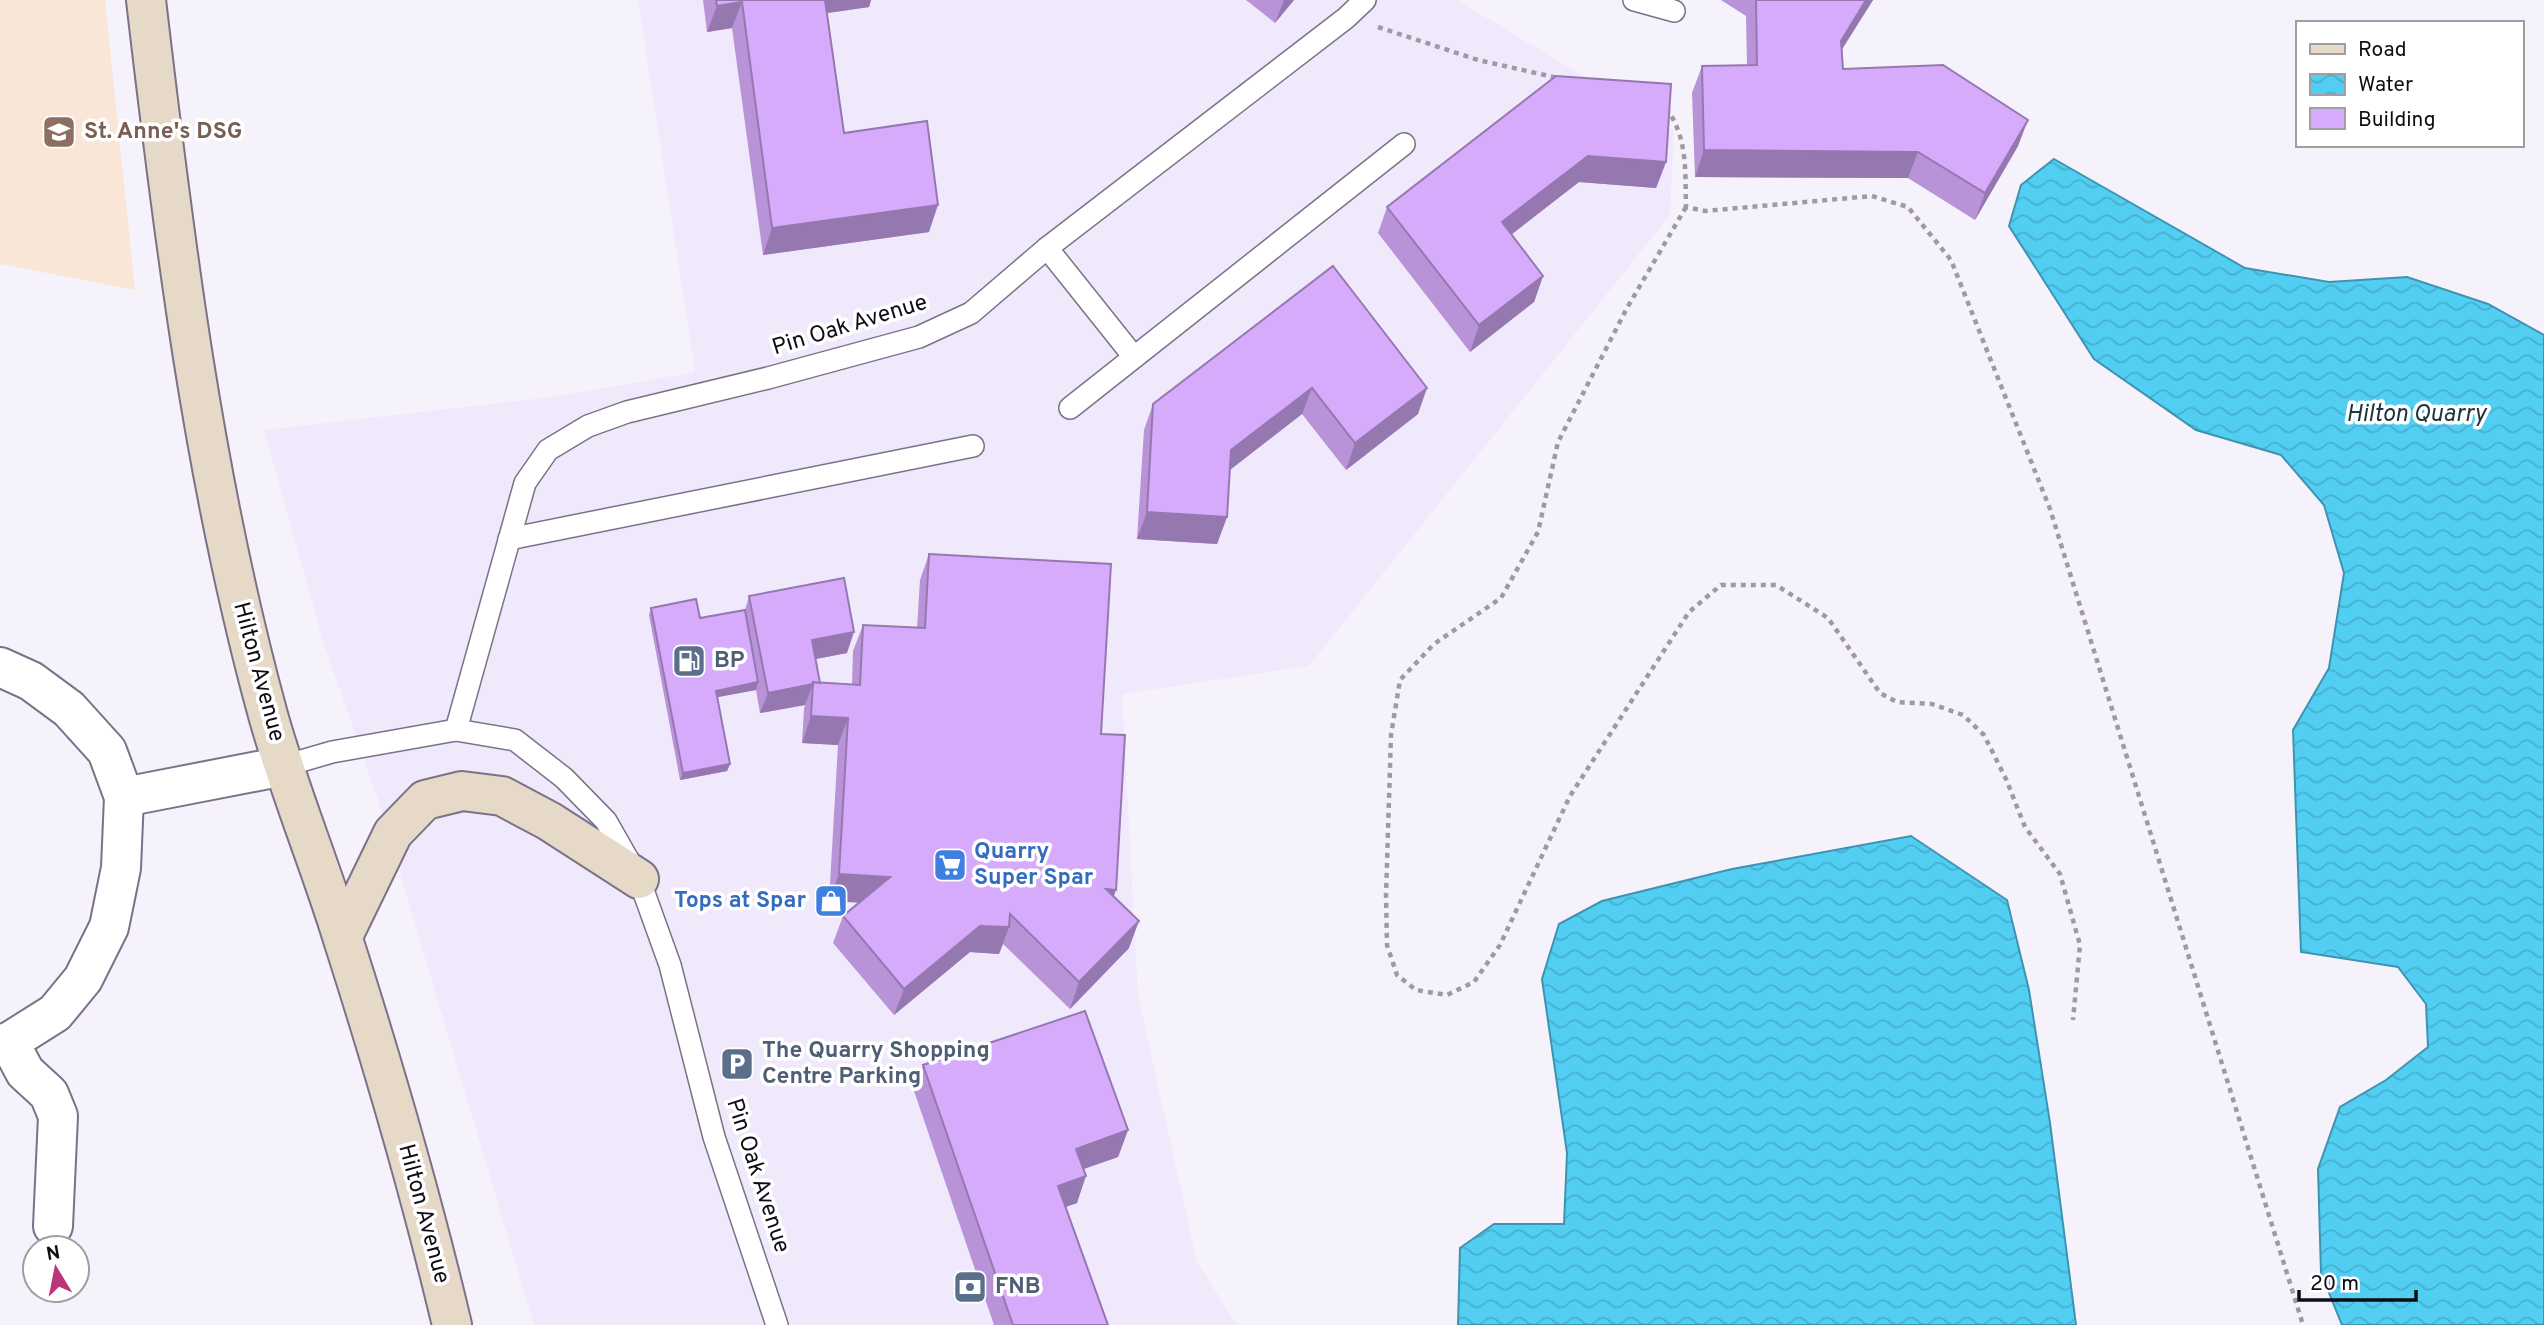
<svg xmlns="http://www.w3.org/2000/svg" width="2544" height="1325" viewBox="0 0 2544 1325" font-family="Overpass,sans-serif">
	<defs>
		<pattern id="water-waves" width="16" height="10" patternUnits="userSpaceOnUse" patternTransform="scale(1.75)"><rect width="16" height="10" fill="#52cef3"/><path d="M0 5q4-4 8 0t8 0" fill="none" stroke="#46b0cf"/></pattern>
	</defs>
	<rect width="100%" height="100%" fill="#f6f2fc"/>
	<polygon fill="#f0e9fc" points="638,0 1457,0 1674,130 1670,215 1309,666 1122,694 1138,995 1197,1262 1237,1325 534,1325 379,803 323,641 264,430 559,396 695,372"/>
	<polygon fill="#fae6d7" points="0,0 105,0 135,290 0,264"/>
	<g fill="url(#water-waves)" stroke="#3e94b0" stroke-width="2">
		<polygon points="2054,159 2245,268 2329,282 2407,277 2488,304 2544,335 2544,1325 2342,1325 2321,1273 2318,1169 2340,1107 2386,1080 2428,1047 2426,1004 2398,967 2301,952 2293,730 2329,668 2344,573 2324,505 2281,455 2196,430 2094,359 2009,226 2021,185"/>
		<polygon points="1911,836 2007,900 2029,990 2050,1123 2076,1325 1458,1325 1460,1248 1494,1224 1564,1224 1567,1153 1542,979 1559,924 1602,901 1732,869"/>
	</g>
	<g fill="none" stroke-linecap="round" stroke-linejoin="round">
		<defs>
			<g id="lane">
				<polyline points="1634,0 1674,11"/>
				<polyline points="1047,248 1134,357"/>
				<polyline points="1070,408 1404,144"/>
				<polyline points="509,539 973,446"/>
				<polyline points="456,730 525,483 548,450 588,426 627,412 768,378 919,337 971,313 1047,248 1346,18 1365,0"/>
				<polyline points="284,766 332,752 456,730 515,740 564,778 606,821 639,879 670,965 714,1137 777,1325"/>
			</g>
			<g id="street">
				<polyline points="0,667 31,681 69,709 107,751 124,797 121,868 109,927 83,979 55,1013 9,1042 0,1044"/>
				<polyline points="124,797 284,766"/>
				<polyline points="9,1042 25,1072 49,1094 58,1116 53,1226"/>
			</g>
			<g id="secondary">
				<path d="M146 0C174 240 204 482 268 715 289 790 319 862 342 936 383 1064 421 1194 452 1325"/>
				<polyline points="343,936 393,833 425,800 462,791 502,796 549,821 639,879"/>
			</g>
		</defs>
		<use href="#lane" stroke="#7a7288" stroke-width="24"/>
		<use href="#street" stroke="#7a7288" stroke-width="42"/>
		<use href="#secondary" stroke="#7a7288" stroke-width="42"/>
		<g stroke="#9e9aa3" stroke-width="4.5" stroke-dasharray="5 5" stroke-linecap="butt">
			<polyline points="1378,27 1478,60 1558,78"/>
			<path d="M1666 108C1688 137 1685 172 1686 207L1705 211 1872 196 1908 207 1951 260 2050 509 2303 1325"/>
			<polyline points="1686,207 1627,308 1558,442 1538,532 1501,598 1434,644 1400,680 1391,735 1386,895 1387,945 1397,975 1416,990 1447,995 1474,982 1500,945 1570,796 1689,612 1721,585 1776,585 1828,618 1880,693 1897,702 1932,704 1963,715 1984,735 2006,779 2025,827 2060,874 2080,945 2073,1020"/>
		</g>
		<use href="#lane" stroke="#fff" stroke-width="21"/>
		<use href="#street" stroke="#fff" stroke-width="38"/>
		<use href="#secondary" stroke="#e7d9c8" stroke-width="38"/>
	</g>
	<g fill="#b993d8">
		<polygon points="703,0 871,0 869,7 827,13 844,133 929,232 763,255 732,28 707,32"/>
		<polygon points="1246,0 1294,0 1275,23"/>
		<polygon points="1721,0 1873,0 1841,50 1843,69 2018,146 1975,220 1908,178 1695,177 1692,93 1702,66 1747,65 1746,16"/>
		<polygon points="1666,162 1656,188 1579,182 1511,234 1543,276 1534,302 1470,352 1378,233 1387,207"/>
		<polygon points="1333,266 1418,414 1346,470 1302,414 1230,470 1227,517 1217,544 1137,539 1144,430 1153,404"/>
		<polygon points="929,554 1101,734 1114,897 1129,948 1070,1009 1003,944 999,954 970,952 894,1015 833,943 843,916 860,902 829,901 838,745 802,743 804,709 805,705 760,713 756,690 717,697 730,764 727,771 680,780 649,615 651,608 700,618 745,610 749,596 847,653 816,659 820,683 852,684 853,651 863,625 917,628 920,580"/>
		<polygon points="923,1065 1128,1130 1118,1157 1084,1169 1077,1203 1065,1207 1108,1325 994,1325 914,1091"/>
	</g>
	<g fill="#9678b0">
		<polygon points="819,0 871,0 869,7 814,15"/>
		<polygon points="1284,0 1294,0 1275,23"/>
		<polygon points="1866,0 1873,0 1831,67 1841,41"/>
		<polygon points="742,2 732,28 707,32 717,6"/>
		<polygon points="2028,120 2018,146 1975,220 1985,193"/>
		<polygon points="1704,150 1918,152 1908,178 1695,177"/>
		<polygon points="1588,156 1666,162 1656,188 1579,182 1493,249 1502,222"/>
		<polygon points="938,205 929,232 763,255 772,228"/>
		<polygon points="1543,276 1534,302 1470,352 1479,325"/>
		<polygon points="1312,388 1302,414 1222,476 1231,450"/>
		<polygon points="1427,388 1418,414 1346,470 1355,443"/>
		<polygon points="1147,512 1227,517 1217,544 1137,539"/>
		<polygon points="854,632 847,653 805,661 812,640"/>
		<polygon points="758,682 756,690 713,698 716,691"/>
		<polygon points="813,684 805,705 760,713 768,693"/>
		<polygon points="811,716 848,718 838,745 802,743"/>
		<polygon points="730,764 727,771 680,780 683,773"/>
		<polygon points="839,874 890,877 881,904 829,901"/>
		<polygon points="1106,889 1116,890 1107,916"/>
		<polygon points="1139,921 1129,948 1070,1009 1079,982"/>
		<polygon points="980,926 1009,927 999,954 970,952 894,1015 904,989"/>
		<polygon points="1128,1130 1118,1157 1066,1175 1076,1149"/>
		<polygon points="1086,1176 1077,1203 1048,1213 1058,1186"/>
	</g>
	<g fill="#d7abfb" stroke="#9678b0" stroke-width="2">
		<polygon points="716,0 825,0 844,133 927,121 938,205 772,228 742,2 717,6"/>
		<polygon points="1756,0 1866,0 1841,41 1843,69 1943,65 2028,120 1985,193 1918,152 1704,150 1702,66 1757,65"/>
		<polygon points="1556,76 1671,84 1666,162 1588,156 1502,222 1543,276 1479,325 1387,207"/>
		<polygon points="1333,266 1427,388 1355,443 1312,388 1231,450 1227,517 1147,512 1153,404"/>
		<polygon points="929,554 1111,564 1101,734 1125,735 1116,890 1106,889 1139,921 1079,982 1010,914 1009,927 980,926 904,989 843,916 890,877 839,874 848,718 811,716 813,682 860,685 863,625 925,628"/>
		<polygon points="844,578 854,632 812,640 820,683 813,682 813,684 768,693 749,596"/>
		<polygon points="696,599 700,618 745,610 758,682 716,691 730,764 683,773 651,608"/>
		<polygon points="1085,1011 1128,1130 1076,1149 1086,1176 1058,1186 1108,1325 1013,1325 923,1065"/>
	</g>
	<defs>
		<symbol id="school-square" viewBox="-11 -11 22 22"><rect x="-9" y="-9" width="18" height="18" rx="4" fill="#8d6e63" stroke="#fff"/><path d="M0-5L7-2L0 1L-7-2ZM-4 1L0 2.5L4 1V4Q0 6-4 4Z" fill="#fff"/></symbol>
		<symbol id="fuel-square" viewBox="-11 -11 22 22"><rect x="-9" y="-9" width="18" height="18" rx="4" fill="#5c6f8a" stroke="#fff"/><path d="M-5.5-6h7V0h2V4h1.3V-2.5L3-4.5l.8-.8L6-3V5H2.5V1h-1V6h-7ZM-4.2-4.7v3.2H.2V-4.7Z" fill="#fff"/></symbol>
		<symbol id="supermarket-square" viewBox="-11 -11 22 22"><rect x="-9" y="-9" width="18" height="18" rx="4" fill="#3f7fe0" stroke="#fff"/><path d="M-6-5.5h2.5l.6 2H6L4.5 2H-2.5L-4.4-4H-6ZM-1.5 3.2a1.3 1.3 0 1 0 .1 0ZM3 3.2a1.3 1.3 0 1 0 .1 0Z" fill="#fff"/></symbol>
		<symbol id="shop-square" viewBox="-11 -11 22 22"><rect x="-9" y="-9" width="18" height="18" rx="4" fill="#3f7fe0" stroke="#fff"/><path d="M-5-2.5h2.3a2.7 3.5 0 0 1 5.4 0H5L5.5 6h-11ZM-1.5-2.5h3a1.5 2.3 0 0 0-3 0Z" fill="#fff"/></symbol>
		<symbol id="parking-square" viewBox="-11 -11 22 22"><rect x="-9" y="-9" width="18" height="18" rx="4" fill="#5c6f8a" stroke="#fff"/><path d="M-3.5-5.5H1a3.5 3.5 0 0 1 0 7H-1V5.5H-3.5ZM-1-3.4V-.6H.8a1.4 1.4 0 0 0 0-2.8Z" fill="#fff"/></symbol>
		<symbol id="bank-square" viewBox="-11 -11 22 22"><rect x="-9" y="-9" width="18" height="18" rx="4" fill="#5c6f8a" stroke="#fff"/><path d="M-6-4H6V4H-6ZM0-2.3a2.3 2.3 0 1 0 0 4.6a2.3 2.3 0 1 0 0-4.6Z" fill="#fff"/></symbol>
	</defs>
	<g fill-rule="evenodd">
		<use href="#school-square" x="40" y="113" width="38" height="38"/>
		<use href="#fuel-square" x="670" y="642" width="38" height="38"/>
		<use href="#supermarket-square" x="931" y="846" width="38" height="38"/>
		<use href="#shop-square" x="812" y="882" width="38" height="38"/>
		<use href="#parking-square" x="718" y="1045" width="38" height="38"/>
		<use href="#bank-square" x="951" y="1268" width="38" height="38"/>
	</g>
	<g text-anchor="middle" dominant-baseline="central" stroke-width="7" stroke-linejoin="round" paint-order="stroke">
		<g font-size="23" font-weight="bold" fill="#785e54" stroke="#fff" text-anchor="start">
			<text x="84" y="132">St. Anne's DSG</text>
		</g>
		<g font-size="23" fill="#0f0c14" stroke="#fff">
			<text transform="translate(850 326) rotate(-17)">Pin Oak Avenue</text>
			<text transform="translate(258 672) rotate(75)">Hilton Avenue</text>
			<text transform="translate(757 1176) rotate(72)">Pin Oak Avenue</text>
			<text transform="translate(423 1214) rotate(75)">Hilton Avenue</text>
		</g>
		<g font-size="23" font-weight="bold" fill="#4e5e75" stroke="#fff" text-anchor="start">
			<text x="714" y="661">BP</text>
			<text x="762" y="1051">The Quarry Shopping<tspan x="762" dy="26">Centre Parking</tspan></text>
			<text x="995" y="1287">FNB</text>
		</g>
		<g font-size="23" font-weight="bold" fill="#366cbe" stroke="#fff" text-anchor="start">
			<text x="974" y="852">Quarry<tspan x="974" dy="26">Super Spar</tspan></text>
			<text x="806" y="901" text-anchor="end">Tops at Spar</text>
		</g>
		<g font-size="24" font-style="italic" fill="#20353c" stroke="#fff">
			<text x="2416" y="415">Hilton Quarry</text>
		</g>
	</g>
	<rect x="2296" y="21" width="228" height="126" fill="#ffffff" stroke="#9f9ea1" stroke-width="2"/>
	<rect x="2310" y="44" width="35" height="10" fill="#e7d9c8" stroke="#9f9ea1" stroke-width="2"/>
	<text x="2358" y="56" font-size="21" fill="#0f0c14">Road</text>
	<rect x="2310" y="74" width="35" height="21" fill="url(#water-waves)" stroke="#9f9ea1" stroke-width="2"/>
	<text x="2358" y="91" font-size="21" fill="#0f0c14">Water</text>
	<rect x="2310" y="108" width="35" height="21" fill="#d7abfb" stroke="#9f9ea1" stroke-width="2"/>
	<text x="2358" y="126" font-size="21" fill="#0f0c14">Building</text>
	<g transform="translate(56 1269) rotate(350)"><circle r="33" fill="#ffffff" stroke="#9f9ea1" stroke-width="2"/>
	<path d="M0-5L12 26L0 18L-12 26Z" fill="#bb3578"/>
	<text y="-10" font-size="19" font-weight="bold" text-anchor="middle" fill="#0f0c14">N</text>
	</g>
	<path d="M2299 1290v10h117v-10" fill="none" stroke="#0f0c14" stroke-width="3.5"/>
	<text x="2310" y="1290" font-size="21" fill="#0f0c14" stroke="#ffffff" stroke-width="5" paint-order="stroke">20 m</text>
</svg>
